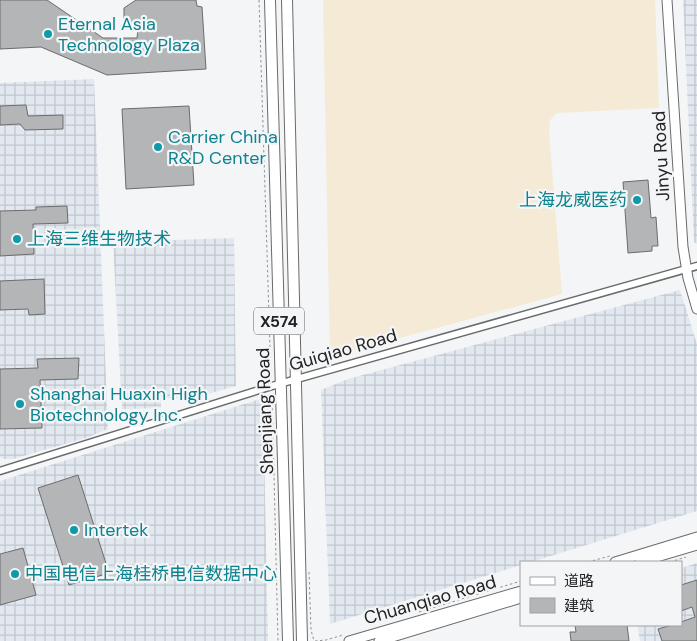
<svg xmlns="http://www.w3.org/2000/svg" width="697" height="641" viewBox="0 0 697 641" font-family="'DM Sans','Noto Sans SC',sans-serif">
	<defs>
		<pattern id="industrial-grid" width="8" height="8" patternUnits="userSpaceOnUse" patternTransform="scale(1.25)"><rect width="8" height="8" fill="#e2e8f0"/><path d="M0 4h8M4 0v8" fill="none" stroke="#c2c7ce"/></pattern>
	</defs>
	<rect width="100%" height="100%" fill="#f4f5f6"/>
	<polygon fill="#f4ead5" points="323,0 655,0 659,108 557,113 550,120 549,132 562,294 330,357"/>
	<g fill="url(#industrial-grid)">
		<polygon points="683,0 697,0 697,244 694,242"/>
		<polygon points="94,79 108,429 86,438 13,459 4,459 0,457 0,83"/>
		<polygon points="234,238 236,386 194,398 161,399 161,408 122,409 113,242"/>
		<polygon points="680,290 697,344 697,511 531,562 521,562 521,565 330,624 321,390 348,379"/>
		<polygon points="263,398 268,641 0,641 0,481"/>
		<polygon points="697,563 697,641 640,641 637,625 681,625 681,568"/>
	</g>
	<g fill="#b4b5b6" stroke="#6b6c6d">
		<polygon points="0,0 47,0 103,38 137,38 138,29 124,22 124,8 136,0 196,0 197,6 202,7 206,69 107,75 41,47 0,49"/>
		<polygon points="26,105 28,116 63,115 63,129 25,130 20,124 0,125 0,106"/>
		<polygon points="189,106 194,185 126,189 122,109"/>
		<polygon points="648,180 651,218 656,217 658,246 652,246 652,251 628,253 623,182"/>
		<polygon points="67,206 68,223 33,224 34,254 0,256 0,211 36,210 36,207"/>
		<polygon points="44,279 45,314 29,315 28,309 0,310 0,281"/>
		<polygon points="79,358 78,379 40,380 42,428 0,429 0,369 38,368 37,359"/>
		<polygon points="78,475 109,573 69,585 38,488"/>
		<polygon points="23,548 36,595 0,605 0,554"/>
		<polygon points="697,580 697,641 662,641 658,629 672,625 681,625 681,622 695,617 692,607 681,611 681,585"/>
		<polygon points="575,625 627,625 629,641 571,641 570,632 576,632"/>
	</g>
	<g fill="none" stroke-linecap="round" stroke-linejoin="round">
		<defs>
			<polyline id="street" points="0,471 272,386 697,266"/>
			<g id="secondary">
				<polyline points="667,0 683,247 688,278 697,309"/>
				<polyline points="615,562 697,537"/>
				<polyline points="640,562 697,545"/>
				<polyline points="349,641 521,591"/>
				<polyline points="379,641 521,598"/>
			</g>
			<g id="primary">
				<polyline points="270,0 288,641"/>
				<polyline points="287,0 302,641"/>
			</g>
		</defs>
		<use href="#street" stroke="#696a6b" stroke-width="9"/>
		<use href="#secondary" stroke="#696a6b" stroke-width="11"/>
		<use href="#primary" stroke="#696a6b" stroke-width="12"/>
		<g stroke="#909192" stroke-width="1" stroke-dasharray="2.5 2.5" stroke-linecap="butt">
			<polyline points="259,0 271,379"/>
			<polyline points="272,393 278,641"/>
			<polyline points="588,562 610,556"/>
			<polyline points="670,562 686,557"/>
			<polyline points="309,572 311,630 314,641"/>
			<polyline points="419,612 521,581"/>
			<polyline points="315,641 326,640 343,635"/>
		</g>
		<use href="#street" stroke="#fff" stroke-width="6"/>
		<use href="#secondary" stroke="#fff" stroke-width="9"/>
		<use href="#primary" stroke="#fff" stroke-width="10"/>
	</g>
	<g fill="#0f9aa8" stroke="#f4f5f6" stroke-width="2">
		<circle cx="48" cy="34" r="5"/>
		<circle cx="158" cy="147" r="5"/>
		<circle cx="637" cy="200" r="5"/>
		<circle cx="17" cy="239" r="5"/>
		<circle cx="20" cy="404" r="5"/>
		<circle cx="74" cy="530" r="5"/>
		<circle cx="15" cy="574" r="5"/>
	</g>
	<g text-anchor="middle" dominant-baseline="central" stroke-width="4.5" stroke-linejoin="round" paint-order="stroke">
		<rect fill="#f4f5f6" stroke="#626263" stroke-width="1" x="254" y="307.5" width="50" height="27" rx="4"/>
		<g font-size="16" font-weight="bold" fill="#232324">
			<text x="279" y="321">X574</text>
		</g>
		<g font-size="18" fill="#0d838f" stroke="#f4f5f6" text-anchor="start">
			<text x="58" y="24">Eternal Asia<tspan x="58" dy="21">Technology Plaza</tspan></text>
			<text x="168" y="137">Carrier China<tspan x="168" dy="21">R&amp;D Center</tspan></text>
			<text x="627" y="200" text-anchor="end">上海龙威医药</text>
			<text x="27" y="239">上海三维生物技术</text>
			<text x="30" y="394">Shanghai Huaxin High<tspan x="30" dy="21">Biotechnology Inc.</tspan></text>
			<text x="84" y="530">Intertek</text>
			<text x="25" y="574">中国电信上海桂桥电信数据中心</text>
		</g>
		<g font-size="18" fill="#232324" stroke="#f4f5f6">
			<text transform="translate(661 156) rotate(-93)">Jinyu Road</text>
			<text transform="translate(343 350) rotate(-16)">Guiqiao Road</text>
			<text transform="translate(265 411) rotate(-92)">Shenjiang Road</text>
			<text transform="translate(430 600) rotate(-16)">Chuanqiao Road</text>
		</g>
	</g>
	<rect x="520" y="561" width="162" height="65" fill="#f4f5f6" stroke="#a0a1a2"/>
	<rect x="530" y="577" width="25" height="8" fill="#ffffff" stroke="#a0a1a2"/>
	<text x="564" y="586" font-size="15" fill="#232324">道路</text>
	<rect x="530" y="598" width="25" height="15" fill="#b4b5b6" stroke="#a0a1a2"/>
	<text x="564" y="611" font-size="15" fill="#232324">建筑</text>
</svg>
